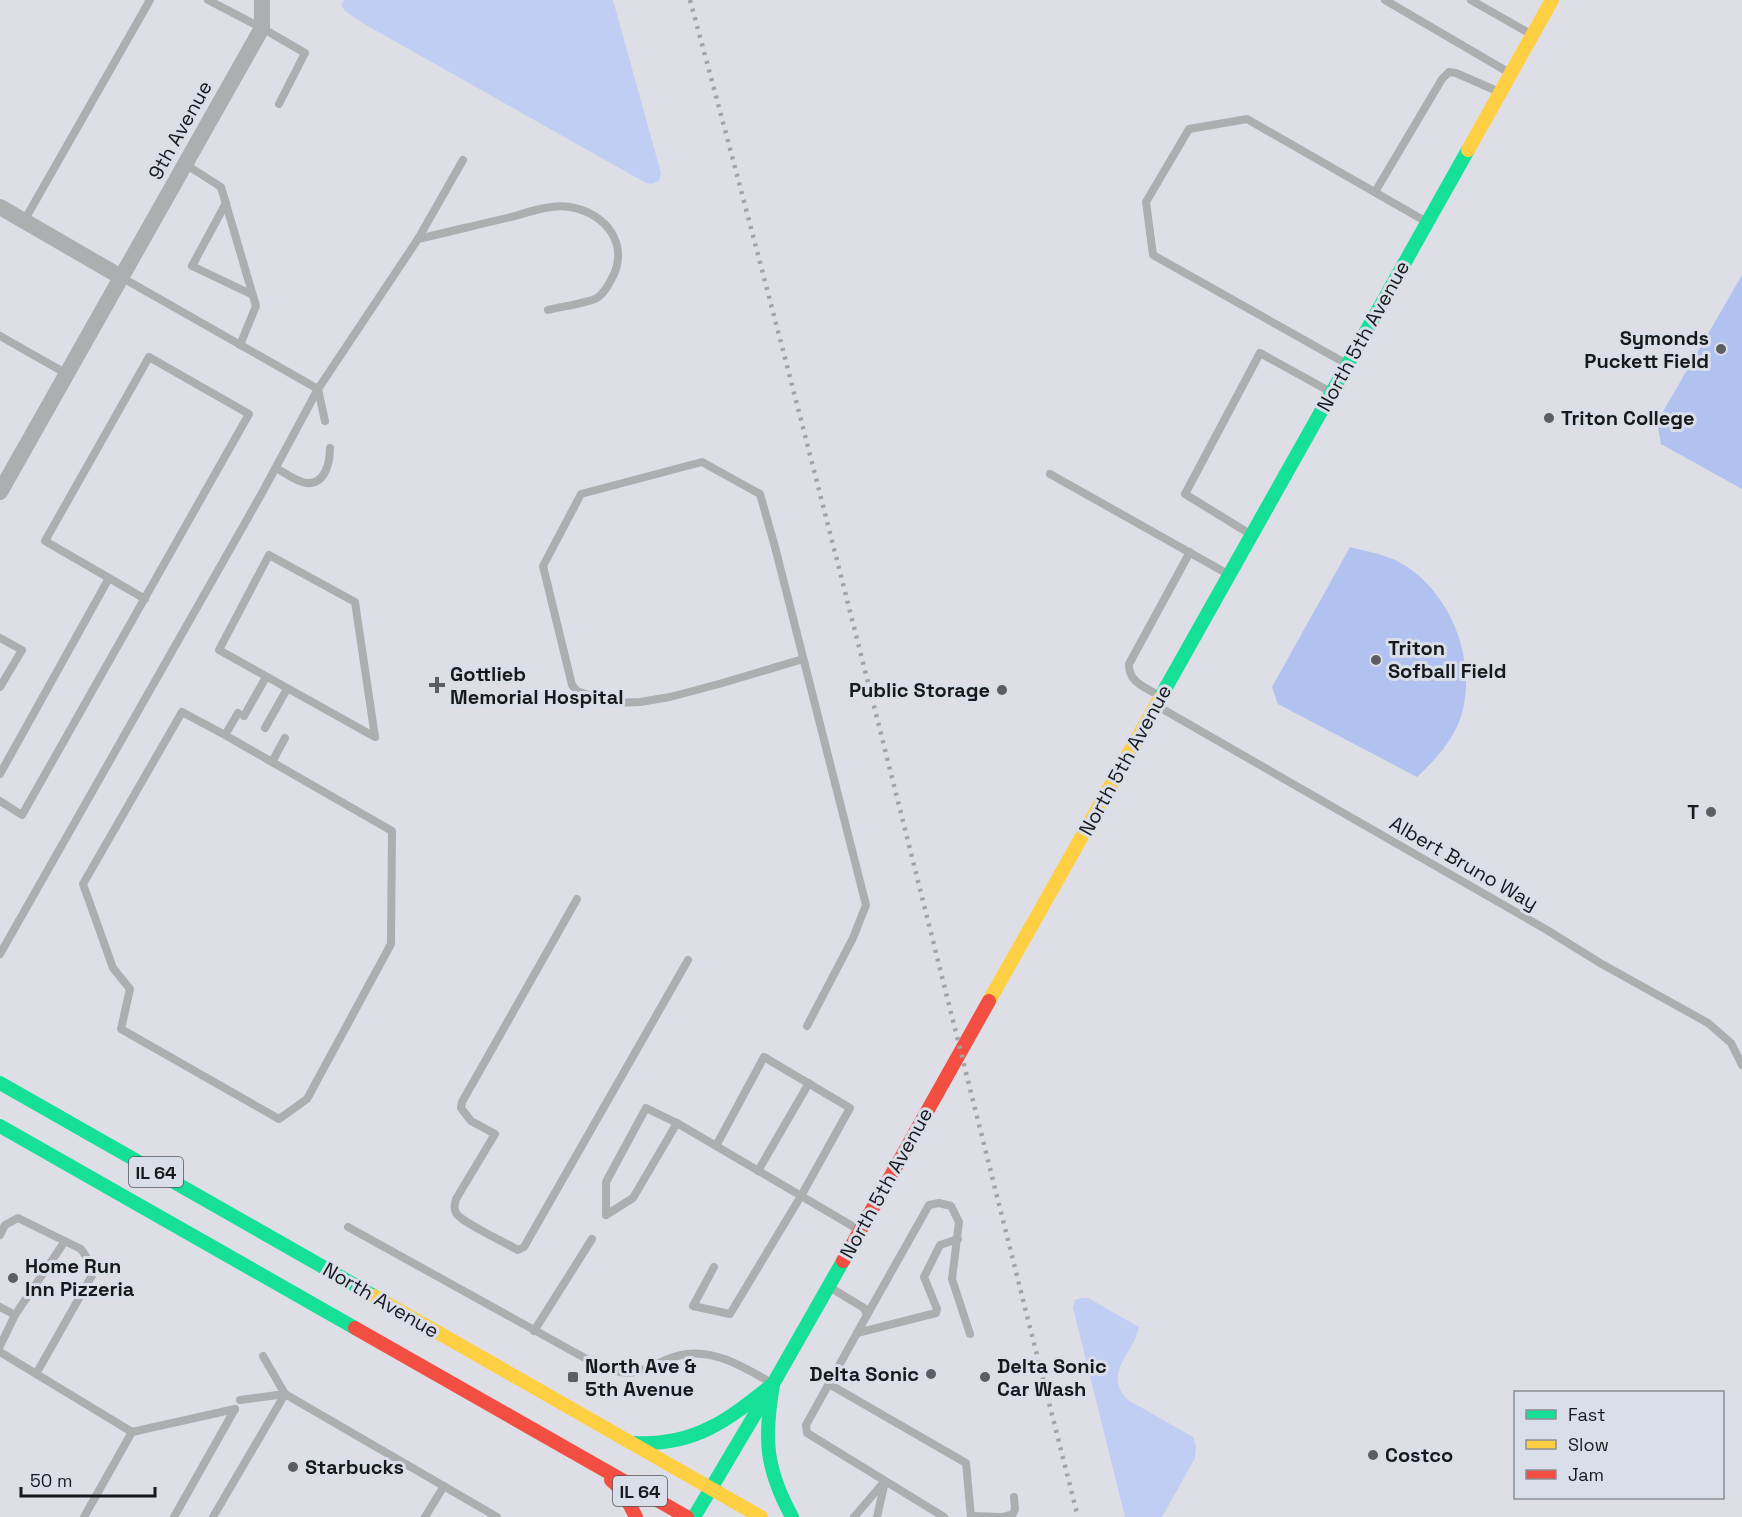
<svg xmlns="http://www.w3.org/2000/svg" width="1742" height="1517" viewBox="0 0 1742 1517" font-family="'Space Grotesk',sans-serif">
	<rect width="100%" height="100%" fill="#dedfe6"/>
	<g fill="#b1c1f0">
		<polygon points="1742,275 1742,489 1661,444 1657,422"/>
		<path d="M1350 547C1365 551 1382 554 1395 560 1447 585 1476 654 1463 709 1457 737 1436 759 1417 777L1278 704 1272 687Z"/>
	</g>
	<g fill="#c0cef3">
		<polygon points="344,0 613,0 661,173 659,181 651,184 646,183 366,25 345,11 341,5"/>
		<path d="M1082 1298H1088L1139 1327C1133 1355 1102 1373 1128 1400L1193 1437 1196 1447 1195 1458 1162 1517H1125L1073 1308 1075 1300Z"/>
	</g>
	<g fill="none" stroke-linecap="round" stroke-linejoin="round">
		<g stroke="#adaeb0" stroke-width="8">
			<polyline points="208,0 262,28 305,53 279,104"/>
			<polyline points="1385,0 1508,72"/>
			<polyline points="1471,0 1529,33"/>
			<polyline points="185,164 221,187 256,306 240,345"/>
			<polyline points="1375,192 1442,79 1449,72 1456,73 1497,91"/>
			<polyline points="226,203 192,266 253,295"/>
			<polyline points="24,221 150,0"/>
			<path d="M418 239C449 232 480 224 511 217 529 212 551 204 570 207 606 213 631 245 611 280 608 286 603 294 597 298 588 303 559 307 548 310"/>
			<polyline points="121,277 318,389 325,421"/>
			<polyline points="0,336 67,374"/>
			<polyline points="1345,363 1153,255 1146,202 1189,129 1247,119 1425,221"/>
			<path d="M276 468C284 472 296 482 306 483 325 485 330 463 330 448"/>
			<polyline points="1050,474 1226,573"/>
			<polyline points="1250,534 1185,494 1260,353 1329,391"/>
			<polygon points="269,555 355,602 375,737 219,650"/>
			<polyline points="0,638 22,650 0,687"/>
			<polyline points="803,659 719,684 670,697 640,702 612,703 577,691 572,685 543,566 581,494 702,462 760,494 775,547 866,905 853,938 807,1026"/>
			<path d="M1158 695C1145 687 1128 682 1129 664L1190 552"/>
			<polyline points="1159,707 1547,930 1600,963 1708,1023 1731,1043 1742,1065"/>
			<polyline points="244,716 266,677"/>
			<polyline points="265,728 287,689"/>
			<polyline points="225,735 392,831 391,944 307,1099 279,1119 121,1029 130,989 113,968 83,884 182,712 225,735 238,713"/>
			<polyline points="272,762 285,738"/>
			<polyline points="0,774 109,578 145,599"/>
			<polyline points="0,801 22,815 249,414 149,357 45,541 109,578"/>
			<path d="M577 899 462 1102 461 1108 471 1121 495 1134 456 1199C455 1204 453 1208 456 1213 461 1222 506 1243 518 1250L524 1247 688 960"/>
			<polyline points="0,954 262,493 318,389 418,239 463,160"/>
			<polyline points="758,1171 809,1083"/>
			<polyline points="606,1215 633,1198 677,1123 859,1230"/>
			<polyline points="606,1215 606,1182 646,1108 677,1123"/>
			<path d="M348 1227 601 1367C646 1383 649 1360 686 1354 717 1350 745 1368 770 1382"/>
			<polyline points="0,1235 5,1225 18,1218 81,1249 95,1270 36,1374"/>
			<polyline points="714,1267 693,1306 730,1314 801,1196 850,1108 764,1057 716,1146"/>
			<polyline points="831,1288 864,1308 867,1315 806,1425 807,1433 944,1517"/>
			<polyline points="0,1307 15,1315 0,1346"/>
			<polyline points="15,1315 65,1241"/>
			<polyline points="867,1315 929,1205 939,1203 951,1206 959,1222 952,1279 970,1334"/>
			<polyline points="534,1331 592,1239"/>
			<polyline points="857,1333 936,1313 937,1309 924,1277 940,1245 958,1239"/>
			<polyline points="0,1352 132,1432"/>
			<polyline points="263,1356 285,1394 497,1517"/>
			<polyline points="829,1384 966,1463 971,1517"/>
			<polyline points="240,1400 285,1394"/>
			<polyline points="971,1516 1003,1517 1013,1514 1015,1509 1014,1497"/>
			<polyline points="84,1517 132,1432 235,1409"/>
			<polyline points="174,1517 235,1409"/>
			<polyline points="213,1517 285,1394"/>
			<polyline points="425,1517 444,1486"/>
			<polyline points="854,1517 884,1482"/>
			<polyline points="877,1517 884,1486"/>
		</g>
		<g stroke="#adaeb0" stroke-width="16">
			<polyline points="0,207 121,277"/>
			<polyline points="0,492 262,28 262,0"/>
		</g>
		<g stroke="#16e098" stroke-width="14">
			<polyline points="1160,698 1468,150"/>
			<polyline points="0,1083 374,1296"/>
			<polyline points="0,1126 355,1328"/>
			<path d="M773 1384C764 1439 765 1467 792 1517"/>
			<path d="M635 1443C695 1446 728 1420 773 1384"/>
			<polyline points="694,1517 773,1384 843,1261"/>
		</g>
		<g stroke="#ffcf43" stroke-width="14">
			<polyline points="1468,150 1552,0"/>
			<polyline points="989,1001 1160,698"/>
			<polyline points="374,1296 761,1517"/>
		</g>
		<g stroke="#f24e42" stroke-width="14">
			<polyline points="843,1261 989,1001"/>
			<polyline points="355,1328 687,1517"/>
			<polyline points="611,1480 622,1490 636,1517"/>
		</g>
		<path stroke="#a2a3a6" stroke-width="4.5" stroke-dasharray="3 6" stroke-linecap="butt" d="M690 0C827 504 949 1011 1078 1517"/>
	</g>
	<g fill="#5d5e63" stroke="#dadee9" stroke-width="2">
		<circle cx="1721" cy="349" r="6"/>
		<circle cx="1549" cy="418" r="6"/>
		<circle cx="1376" cy="660" r="6"/>
		<path d="M434 676h6v6h6v6h-6v6h-6v-6h-6v-6h6z"/>
		<circle cx="1002" cy="690" r="6"/>
		<circle cx="1711" cy="812" r="6"/>
		<circle cx="13" cy="1278" r="6"/>
		<circle cx="931" cy="1374" r="6"/>
		<rect x="567" y="1371" width="12" height="12" rx="3"/>
		<circle cx="985" cy="1377" r="6"/>
		<circle cx="1373" cy="1455" r="6"/>
		<circle cx="293" cy="1467" r="6"/>
	</g>
	<g text-anchor="middle" dominant-baseline="central" stroke-width="6" stroke-linejoin="round" paint-order="stroke">
		<g fill="#dadee9" stroke="#52545a" stroke-width="1.5">
			<rect x="129" y="1157" width="54" height="30" rx="4.5"/>
			<rect x="613" y="1476" width="54" height="30" rx="4.5"/>
		</g>
		<g font-size="18" font-weight="bold" fill="#17191d">
			<text x="156" y="1172">IL 64</text>
			<text x="640" y="1491">IL 64</text>
		</g>
		<g font-size="20" fill="#17191d" stroke="#dadee9">
			<text transform="translate(180 130) rotate(-61)">9th Avenue</text>
			<text transform="translate(1363 336) rotate(-61)">North 5th Avenue</text>
			<text transform="translate(1125 760) rotate(-61)">North 5th Avenue</text>
			<text transform="translate(1464 863) rotate(30)">Albert Bruno Way</text>
			<text transform="translate(886 1183) rotate(-61)">North 5th Avenue</text>
			<text transform="translate(381 1300) rotate(30)">North Avenue</text>
		</g>
		<g font-size="20" font-weight="bold" fill="#17191d" stroke="#dadee9" text-anchor="start">
			<text x="1709" y="338" text-anchor="end">Symonds<tspan x="1709" dy="23">Puckett Field</tspan></text>
			<text x="1561" y="418">Triton College</text>
			<text x="1388" y="648">Triton<tspan x="1388" dy="23">Sofball Field</tspan></text>
			<text x="450" y="674">Gottlieb<tspan x="450" dy="23">Memorial Hospital</tspan></text>
			<text x="990" y="690" text-anchor="end">Public Storage</text>
			<text x="1699" y="812" text-anchor="end">T</text>
			<text x="25" y="1266">Home Run<tspan x="25" dy="23">Inn Pizzeria</tspan></text>
			<text x="585" y="1366">North Ave &amp;<tspan x="585" dy="23">5th Avenue</tspan></text>
			<text x="997" y="1366">Delta Sonic<tspan x="997" dy="23">Car Wash</tspan></text>
			<text x="919" y="1374" text-anchor="end">Delta Sonic</text>
			<text x="1385" y="1455">Costco</text>
			<text x="305" y="1467">Starbucks</text>
		</g>
	</g>
	<rect x="1514" y="1391" width="210" height="108" fill="#dadee9" stroke="#8c8f97" stroke-width="1.5"/>
	<rect x="1526" y="1410" width="30" height="9" fill="#16e098" stroke="#8c8f97" stroke-width="1.5"/>
	<text x="1568" y="1421" font-size="18" fill="#17191d">Fast</text>
	<rect x="1526" y="1440" width="30" height="9" fill="#ffcf43" stroke="#8c8f97" stroke-width="1.5"/>
	<text x="1568" y="1451" font-size="18" fill="#17191d">Slow</text>
	<rect x="1526" y="1470" width="30" height="9" fill="#f24e42" stroke="#8c8f97" stroke-width="1.5"/>
	<text x="1568" y="1481" font-size="18" fill="#17191d">Jam</text>
	<path d="M21 1487v9h134v-9" fill="none" stroke="#17191d" stroke-width="3"/>
	<text x="30" y="1487" font-size="18" fill="#17191d" stroke="#dadee9" stroke-width="4.5" paint-order="stroke">50 m</text>
</svg>
